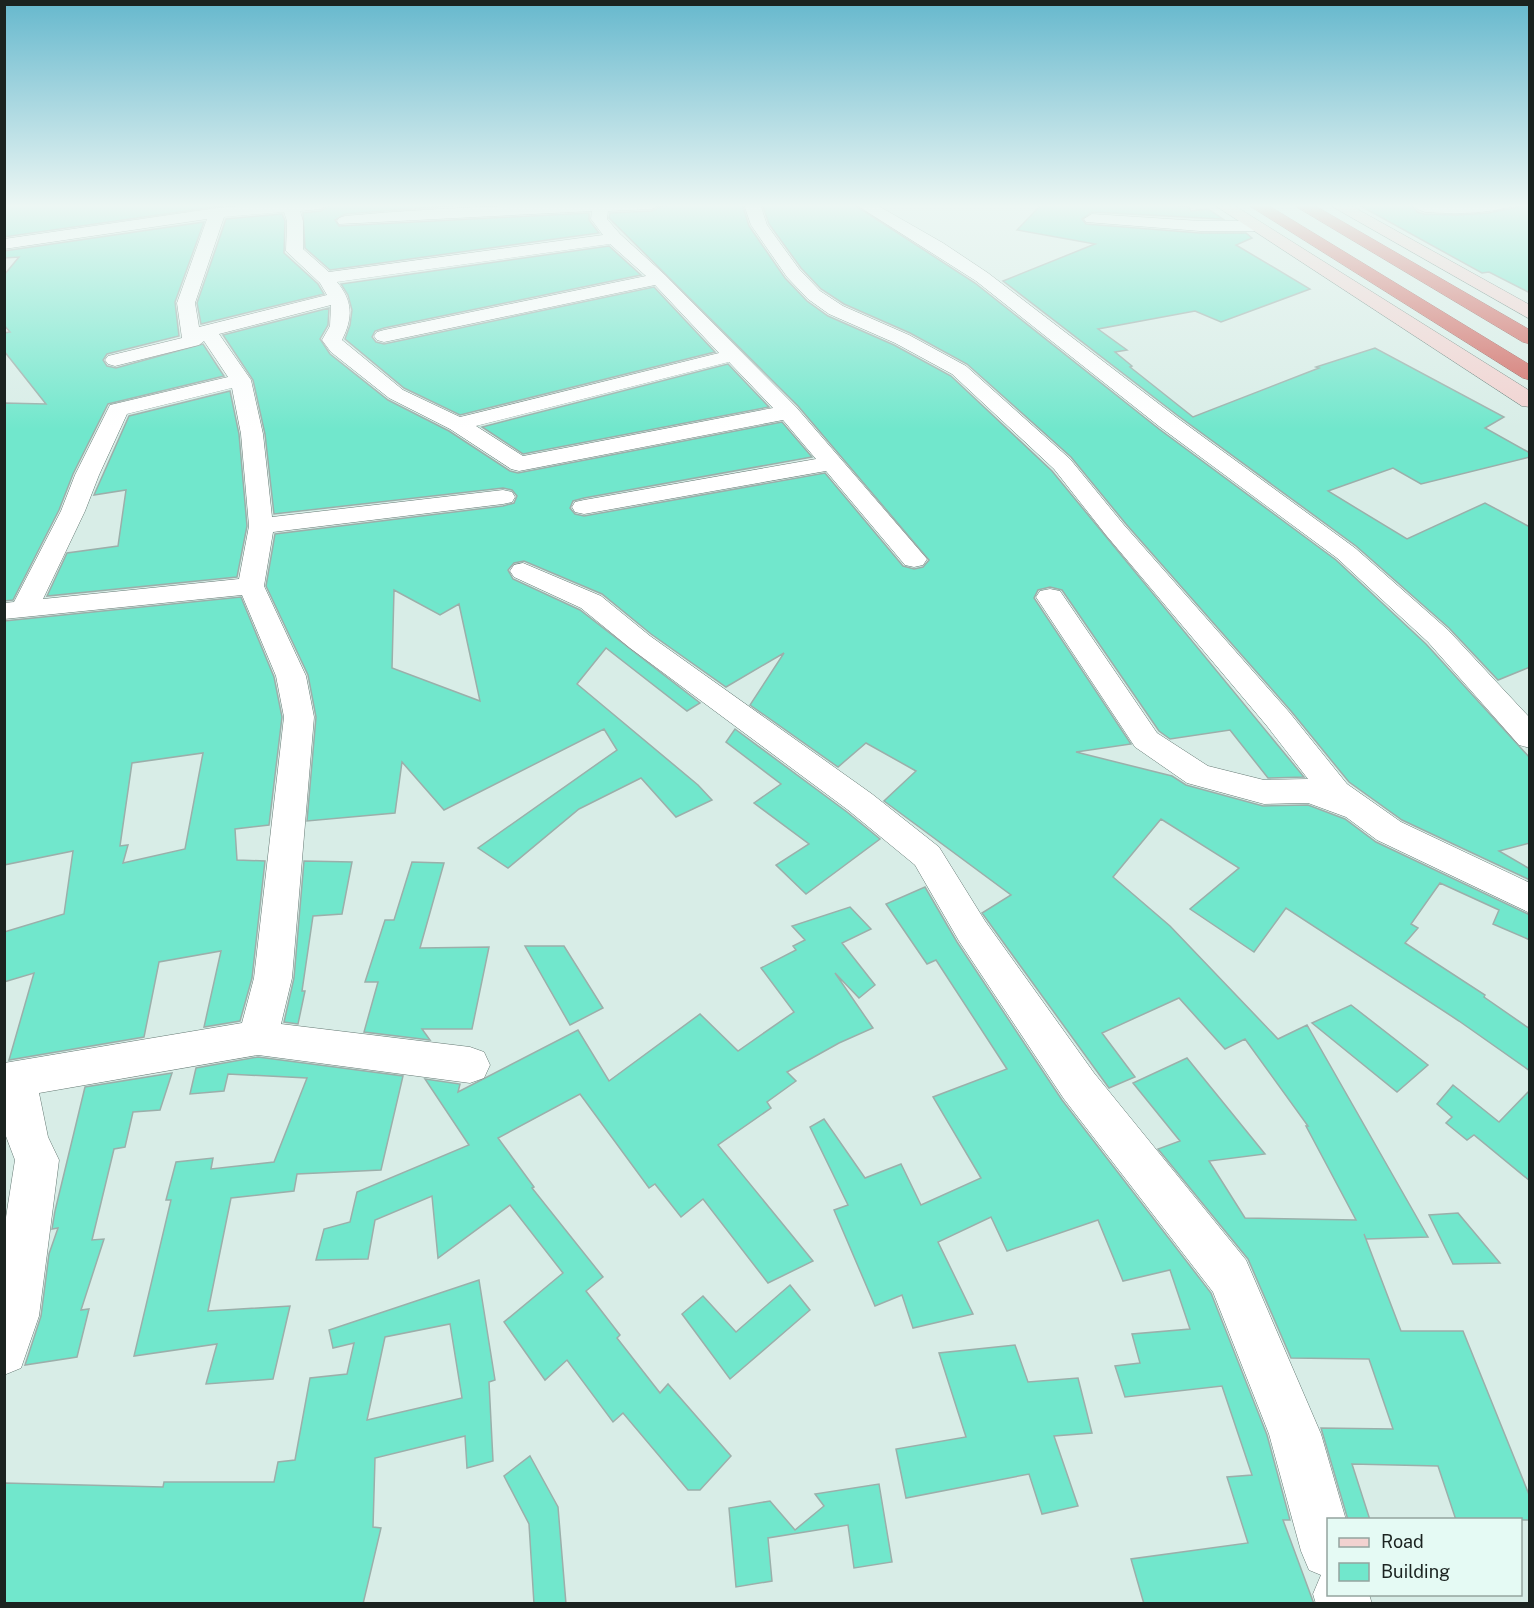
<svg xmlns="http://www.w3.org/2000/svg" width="1534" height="1608" viewBox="0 0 1534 1608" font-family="'Public Sans',sans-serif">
	<rect width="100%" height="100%" fill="#d8ede7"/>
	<g fill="#71e7cc" stroke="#9bafaa" stroke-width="1.5" fill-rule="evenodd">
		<polygon points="19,204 235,204 4,237 4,206"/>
		<polygon points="331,204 475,204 345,214 335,220 339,226 589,213 589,220 599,233 330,270 305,248 303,213 321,211"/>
		<path d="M688 204H742L749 226 785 278 807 301 828 316 894 345 951 376 1052 471 1304 777 1268 778 1230 730 1170 739 1159 731 1062 590 1050 587 1038 590 1034 598 1131 744 1076 752 1172 776 1186 785 1263 806 1308 805 1345 819 1376 842 1530 915V940L1493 924 1499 910 1440 883 1411 924 1418 928 1405 943 1485 995 1484 997 1530 1029V1071L1459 1021 1286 908 1254 952 1190 909 1239 868 1161 819 1113 877 1170 926 1278 1039 1307 1025 1428 1237 1366 1239 1364 1234 1401 1331H1463L1530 1497V1520H1456L1438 1466 1352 1464 1370 1520H1348L1321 1428 1393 1429 1369 1359 1291 1358 1248 1259 1158 1149 1180 1141 1133 1083 1187 1058 1265 1154 1209 1161 1245 1218 1356 1220 1306 1126H1308L1245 1039 1225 1049 1179 998 1102 1033 1135 1077 1109 1088 982 913 1011 895 884 801 916 771 866 743 838 767 750 705 784 653 726 687 651 634 602 594 524 561 514 563 508 570 513 579 580 610 700 703 687 711 606 648 577 684 698 785 712 800 676 817 641 778 579 809 508 868 478 848 617 750 604 729 444 810 402 762 395 813 307 821 316 717 308 675 266 586 275 534 503 506 514 503 517 496 512 490 503 488 274 514 265 434 253 380 223 335 329 308 328 325 320 339 330 354 388 400 449 431 510 471 518 473 782 422 812 457 584 498 573 501 570 508 575 514 584 516 825 473 903 566 914 569 923 567 929 560 798 406 609 218 610 213 652 211 661 206ZM394 590 440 615 459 604 480 701 392 668Z"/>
		<polygon points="762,204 853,204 975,283 1159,429 1336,560 1426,644 1530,758 1530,843 1499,851 1530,869 1530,880 1402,820 1349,782 1291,711 1126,524 1071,457 967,364 910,333 844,304 821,289 801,268 769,224"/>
		<polygon points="1042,204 1161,204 1189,207 1191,211 1208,209 1223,219 1092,212 1082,219 1086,224 1200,233 1246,233 1252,238 1236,245 1310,289 1221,322 1195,311 1098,329 1127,350 1115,352 1132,366 1130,367 1193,417 1319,368 1316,367 1375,348 1504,417 1485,428 1530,453 1530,457 1421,484 1393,468 1328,491 1407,539 1485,503 1530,527 1530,667 1498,680 1449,628 1356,546 1177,415 1003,281 1095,244 1017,230"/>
		<polygon points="1357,204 1411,204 1417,212 1424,214 1457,215 1489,213 1530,204 1530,293 1489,272 1482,273"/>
		<polygon points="282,214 285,221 284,253 318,284 324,294 201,324 197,303 226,219"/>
		<polygon points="204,222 175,302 179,336 107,354 103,360 107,366 116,368 203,344 224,376 108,404 73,474 59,510 13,600 4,601 4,403 46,404 4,351 4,333 10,332 4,325 4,275 19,257 4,258 4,251"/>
		<polygon points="609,246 641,275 384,328 375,331 372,337 376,342 384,344 654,287 715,352 460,415 404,388 345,339 350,325 352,310 348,295 341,284"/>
		<polygon points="728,364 769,407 523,454 482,427"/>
		<polygon points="230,391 239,434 247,526 237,577 47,596 67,553 118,546 126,490 94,495 129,416"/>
		<path d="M241 597 274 677 282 717 269 825 235 829 237 860 265 861 252 978 240 1021 204 1027 221 951 159 962 144 1037 9 1060 34 973 4 982V932L64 914 73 851 4 865V621ZM203 753 185 849 123 863 128 845 120 846 132 763Z"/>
		<polygon points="735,729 847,812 880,839 806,894 776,865 809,844 754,803 781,784 726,742"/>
		<polygon points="304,861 352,862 342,914 313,916 302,991 305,991 298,1024 284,1022 294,978"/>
		<polygon points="412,862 444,863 420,948 489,947 472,1029 422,1029 430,1040 364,1032 378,982 365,982 385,920 394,920"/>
		<polygon points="925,887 957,942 1062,1100 1211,1293 1267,1435 1290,1520 1283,1520 1314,1604 1144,1604 1131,1559 1248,1543 1227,1477 1252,1475 1222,1386 1125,1397 1115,1366 1140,1363 1132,1334 1190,1329 1170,1270 1123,1281 1098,1220 1007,1251 991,1217 938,1242 973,1314 913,1328 902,1295 875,1306 834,1210 848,1205 810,1127 824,1119 865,1178 901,1164 921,1205 981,1178 933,1097 1007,1069 936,960 927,964 886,904"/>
		<polygon points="850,907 871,929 842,943 875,985 859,998 835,973 873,1028 839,1043 787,1072 796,1081 767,1102 771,1108 718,1145 813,1261 768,1283 703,1199 681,1217 655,1184 649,1188 580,1094 498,1138 534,1187 532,1188 603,1277 586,1291 620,1335 617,1338 660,1393 668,1384 731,1456 700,1490 688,1490 623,1413 613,1422 567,1360 545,1380 504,1322 563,1273 510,1205 438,1258 432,1196 375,1220 368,1259 316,1260 324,1229 350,1222 357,1192 469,1145 425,1079 460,1084 458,1092 578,1030 609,1081 700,1014 738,1051 794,1012 761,968 796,950 793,946 805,940 792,926"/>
		<polygon points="525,946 564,946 603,1008 570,1025"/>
		<polygon points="1351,1005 1428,1065 1397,1092 1312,1023"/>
		<polygon points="258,1057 403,1076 381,1170 297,1174 294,1191 231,1198 208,1311 290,1306 273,1379 206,1384 217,1344 134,1356 171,1200 166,1200 176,1162 213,1158 211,1169 274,1162 307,1078 228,1074 224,1091 190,1094 196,1068"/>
		<polygon points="172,1073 160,1110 133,1112 125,1147 114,1149 92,1240 104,1239 81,1310 89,1309 77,1357 25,1365 41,1316 49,1254 58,1228 52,1229 55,1211 85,1087"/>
		<polygon points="1453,1085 1499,1122 1530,1090 1530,1181 1474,1135 1467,1140 1446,1123 1452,1117 1437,1104"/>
		<polygon points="1458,1213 1463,1219 1500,1263 1453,1264 1429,1215"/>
		<path d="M479 1280 495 1380 489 1382 493 1461 467 1468 465 1436 375 1458 373 1527 381 1528 363 1604H4V1483L163 1487 164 1482H274L278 1462 295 1460 310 1378 347 1374 354 1343 333 1348 329 1330ZM450 1324 462 1398 367 1420 385 1337Z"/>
		<polygon points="790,1285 810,1310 730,1379 682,1314 703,1296 736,1332"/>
		<polygon points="1015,1345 1028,1382 1078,1378 1092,1433 1054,1436 1078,1506 1042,1514 1029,1474 906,1498 896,1449 966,1437 939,1353"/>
		<polygon points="530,1456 558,1507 566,1604 534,1604 529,1524 504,1476"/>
		<polygon points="879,1484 892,1562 854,1568 848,1525 768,1538 772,1581 736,1587 729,1508 770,1501 795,1530 824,1506 815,1494"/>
	</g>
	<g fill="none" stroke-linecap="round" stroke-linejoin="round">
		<defs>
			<g id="street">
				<path d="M264 204H329L321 209 300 211 303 221V249L329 272 603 235 591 219 592 211 339 224 337 221 339 218 345 216C450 206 554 204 660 204L652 209 608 211 607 219 620 234 665 275 796 407 927 559 923 565 914 567 905 565 826 471 584 514 575 512 572 507 575 502 584 500 816 459 783 420 519 471 511 469 450 429 389 398 331 352 322 340 330 326 331 305 219 334 251 380 263 434 272 517 503 490 512 492 515 497 512 502 503 504 273 532 264 586 306 676 314 717 292 978 281 1024 470 1047 484 1052 490 1065 484 1078 470 1083 258 1055 39 1093 48 1137 59 1160 39 1316 21 1368 4 1375V1230L15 1160 4 1131V1063L242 1023 254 978 284 717 276 676 242 595 4 619V603L14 602 61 511 75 475 110 405 228 377 204 341 199 345 115 366 108 364 105 360 108 356 182 338 177 303 207 219 4 249V239L217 208ZM284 212 287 221 286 251 320 283 327 295 199 327 195 303 224 217ZM610 244 646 276 384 330 377 332 374 336 377 340 384 342 655 285 719 353 460 417 403 390 342 340C353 318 353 301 337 282ZM729 362 773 408 523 456 476 426ZM232 388 241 434 249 526 239 579 43 599 85 511 99 475 127 414Z"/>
				<polygon points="744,204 760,204 767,225 799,269 820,291 843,306 909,335 966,366 1070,459 1124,525 1289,712 1347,784 1401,822 1530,883 1530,913 1377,840 1346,817 1308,803 1264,804 1187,783 1135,747 1036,597 1040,591 1050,589 1060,591 1157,733 1208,766 1264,780 1308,779 1267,726 1106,535 1054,469 952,374 895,343 829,314 808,299 787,277 751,225"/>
				<polygon points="855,204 875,204 943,243 988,273 1176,417 1355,548 1448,630 1530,718 1530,748 1519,745 1428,642 1337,558 1160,427 976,281"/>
				<path d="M1413 204H1512L1510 207C1481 214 1454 214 1425 212L1419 210Z"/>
				<polygon points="1092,214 1200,221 1256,221 1264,226 1256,231 1200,231 1086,222 1084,219"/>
				<polygon points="523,563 601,596 650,636 872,794 939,847 985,921 1094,1073 1246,1260 1321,1434 1346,1520 1328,1520 1328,1594 1369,1594 1372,1604 1316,1604 1313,1594 1321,1575 1309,1570 1301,1551 1269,1434 1213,1292 1064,1099 959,941 915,865 848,810 630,648 581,608 514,577 510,571 514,565"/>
			</g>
			<g id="secondary">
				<polygon points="1213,204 1232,204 1530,391 1530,407 1522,406"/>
				<polygon points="1328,204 1348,204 1530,305 1530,319"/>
			</g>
			<g id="highway">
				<polygon points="1247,204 1266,204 1530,365 1530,380 1523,378"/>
				<polygon points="1292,204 1312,204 1530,330 1530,344 1523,342"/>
			</g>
		</defs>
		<use href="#street" stroke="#667974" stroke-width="1"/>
		<use href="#secondary" stroke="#667974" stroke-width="1"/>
		<use href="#highway" stroke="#93514c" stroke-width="1"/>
		<use href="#street" fill="#fff" fill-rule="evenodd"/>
		<use href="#secondary" fill="#f2d2d0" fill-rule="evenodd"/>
		<use href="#highway" fill="#d36a64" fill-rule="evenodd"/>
	</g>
	<linearGradient id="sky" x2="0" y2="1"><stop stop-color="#66b8cd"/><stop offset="0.48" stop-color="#edf7f4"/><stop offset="1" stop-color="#edf7f4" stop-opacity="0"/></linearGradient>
	<rect width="1534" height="429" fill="url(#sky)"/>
	<rect width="1534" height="1608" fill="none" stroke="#1b2320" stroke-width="12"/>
	<rect x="1327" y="1518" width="195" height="78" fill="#e5faf4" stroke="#94a49f" stroke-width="1.5"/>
	<rect x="1339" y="1538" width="30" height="9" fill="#f2d2d0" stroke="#94a49f" stroke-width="1.5"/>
	<text x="1381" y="1548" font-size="18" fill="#1b2320">Road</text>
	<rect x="1339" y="1563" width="30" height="18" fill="#71e7cc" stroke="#94a49f" stroke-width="1.5"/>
	<text x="1381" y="1578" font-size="18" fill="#1b2320">Building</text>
</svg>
